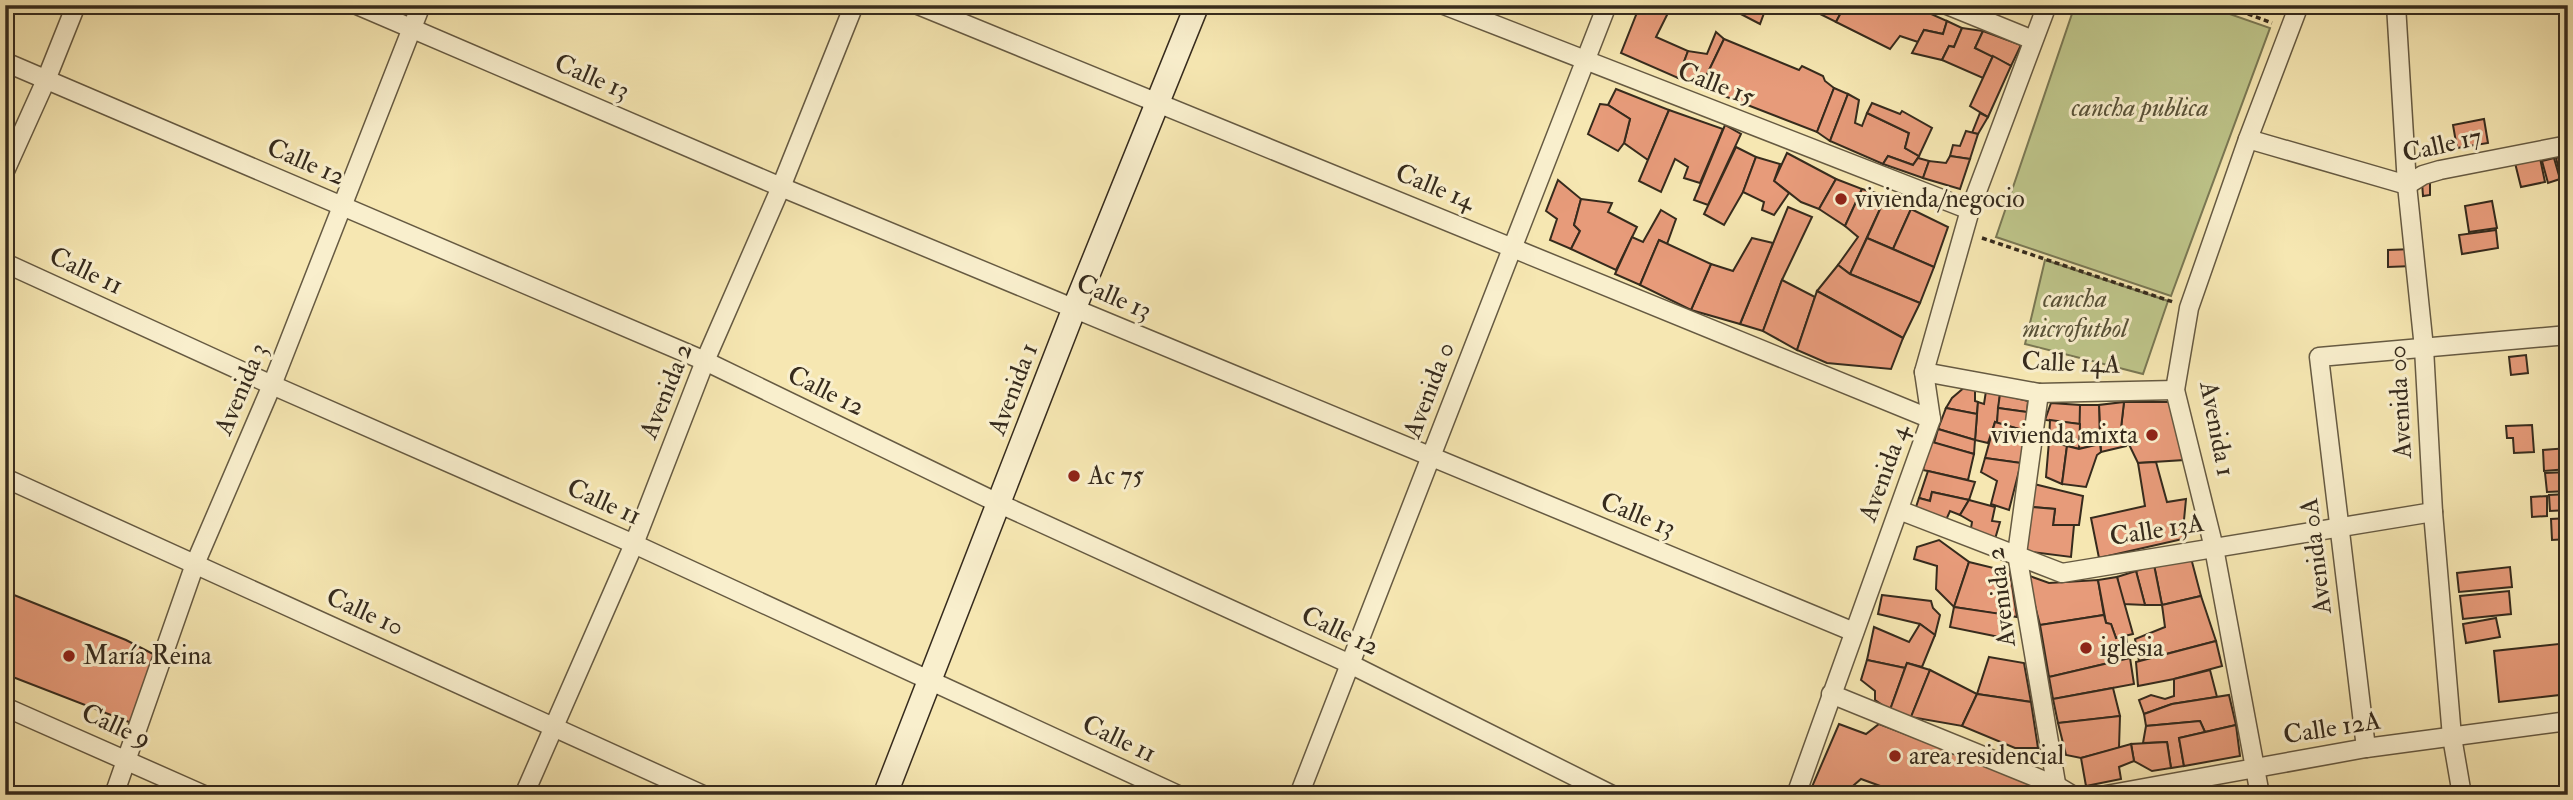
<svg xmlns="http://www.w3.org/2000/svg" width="2573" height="800" viewBox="0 0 2573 800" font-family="'IM FELL Double Pica',serif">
	<rect width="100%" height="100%" fill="#f6e7b2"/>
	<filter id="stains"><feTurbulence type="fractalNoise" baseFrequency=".00286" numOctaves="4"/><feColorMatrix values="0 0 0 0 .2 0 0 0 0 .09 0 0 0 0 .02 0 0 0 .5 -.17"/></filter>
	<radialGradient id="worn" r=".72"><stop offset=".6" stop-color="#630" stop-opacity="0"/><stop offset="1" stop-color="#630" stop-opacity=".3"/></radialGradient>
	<g fill="#bec58a" stroke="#7a7854" stroke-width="2">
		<polygon points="2075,5 2204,5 2270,28 2171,296 1996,237"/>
		<polygon points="2045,260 2168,301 2143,374 2025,344"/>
	</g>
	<g fill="#e79b7a" stroke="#362b1d" stroke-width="2">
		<polygon points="1640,5 1672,5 1656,37 1688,51 1678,78 1621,53"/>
		<polygon points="1677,5 1700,5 1698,13"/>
		<polygon points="1735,5 1767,5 1760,24 1733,10"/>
		<polygon points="1802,5 1845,5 1836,22"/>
		<polygon points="1845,5 1911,5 1947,21 1943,34 1924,30 1918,42 1900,36 1890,49 1836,22"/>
		<polygon points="1947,21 1962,28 1954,47 1949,46 1942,60 1912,53 1924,30 1943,34"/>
		<polygon points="1962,28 1983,31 1975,48 1993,56 1983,78 1942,60 1949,46 1954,47"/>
		<polygon points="1983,31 2021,45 2011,66 1975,48"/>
		<polygon points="1716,32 1724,39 1701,87 1678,78 1688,51 1707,54"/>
		<polygon points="1724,39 1799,70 1802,66 1823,76 1825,81 1834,88 1817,132 1701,87"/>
		<polygon points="1993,56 2011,66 1988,117 1970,106"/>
		<polygon points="1834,88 1848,94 1830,141 1817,132"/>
		<polygon points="1616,89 1669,110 1648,160 1624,143 1630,119 1608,105"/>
		<polygon points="1848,94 1859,100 1855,123 1862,126 1867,113 1909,133 1905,148 1919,156 1913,165 1888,156 1883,164 1830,141"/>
		<polygon points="1872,103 1900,114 1902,111 1932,128 1919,156 1905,148 1909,133 1867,113"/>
		<polygon points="1600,104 1608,105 1630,119 1624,143 1618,151 1588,134"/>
		<polygon points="1669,110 1723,129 1700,183 1684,178 1688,167 1675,159 1661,192 1639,181"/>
		<polygon points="1980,113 1988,117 1978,134 1972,133"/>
		<polygon points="2484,119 2488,143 2457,148 2453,125"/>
		<polygon points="1725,125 1741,134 1708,205 1694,200"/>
		<polygon points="1966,131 1978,134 1970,159 1950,156 1953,145 1960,146"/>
		<polygon points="1736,147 1756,157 1743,192 1724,225 1704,214"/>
		<polygon points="1787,153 1836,179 1819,209 1801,202 1774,181"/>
		<polygon points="2568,154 2568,180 2567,181 2563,168 2559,170 2556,158"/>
		<polygon points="1888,156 1913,165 1918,158 1929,161 1923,178 1883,164"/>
		<polygon points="1950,156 1970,159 1960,189 1923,178 1929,161 1946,163"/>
		<polygon points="1756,157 1780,164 1774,181 1789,193 1774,215 1762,210 1764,202 1743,192"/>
		<polygon points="2540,158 2545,182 2521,187 2515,163"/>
		<polygon points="2554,158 2560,179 2548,183 2542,161"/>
		<polygon points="1836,179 1862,189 1845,226 1819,209"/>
		<polygon points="1558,180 1581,199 1574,225 1580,231 1571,249 1550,240 1557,219 1546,211"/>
		<polygon points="2422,182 2430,182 2430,195 2423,196"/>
		<polygon points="1862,189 1886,196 1850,274 1838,265 1858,237 1845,226"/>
		<polygon points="1886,196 1911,209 1893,249 1867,238"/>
		<polygon points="1581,199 1612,203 1608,212 1637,227 1616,270 1571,249 1580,231 1574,225"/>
		<polygon points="2492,201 2497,228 2469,232 2465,206"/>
		<polygon points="1788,207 1812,217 1782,280 1763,331 1740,324"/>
		<polygon points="1911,209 1948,227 1934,267 1893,249"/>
		<polygon points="1661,210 1676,219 1667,244 1659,240 1640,285 1615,274 1632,237 1643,242"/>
		<polygon points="2496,230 2498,248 2462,254 2459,235"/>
		<polygon points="1752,238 1773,243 1740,324 1691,310 1711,264 1733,271"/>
		<polygon points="1867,238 1934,267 1920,303 1850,274"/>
		<polygon points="1659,240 1711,264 1691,310 1640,285"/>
		<polygon points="2413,249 2413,266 2388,267 2388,250"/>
		<polygon points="1838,265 1850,274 1920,303 1903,338 1817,291"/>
		<polygon points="1782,280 1815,297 1797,350 1763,331"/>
		<rect x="2562" y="282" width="6" height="8"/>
		<polygon points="1817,291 1903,338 1891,369 1827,363 1797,350"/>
		<polygon points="2568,345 2568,377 2567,377 2566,370 2560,371 2559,346"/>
		<polygon points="2526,355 2528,373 2511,375 2509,357"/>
		<polygon points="1966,386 1975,387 1975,401 1978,402 1977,414 1946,408 1952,398"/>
		<polygon points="1986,391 2000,394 1997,423 1995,422 1988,443 1975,440 1978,402 1984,404"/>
		<polygon points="2000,394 2028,401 2027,412 1998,408"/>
		<polygon points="2124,402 2173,402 2184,460 2138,463 2121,428"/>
		<polygon points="2124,402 2121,428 2128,443 2126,446 2101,452 2099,405"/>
		<polygon points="2051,403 2080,405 2080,424 2045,420"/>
		<polygon points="2080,405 2099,405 2100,444 2079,449"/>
		<polygon points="1946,408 1977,414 1975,440 1938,429"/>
		<polygon points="1998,408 2027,412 2026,431 1997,423"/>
		<polygon points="2050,420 2080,424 2079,449 2049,441"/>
		<polygon points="1995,422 2026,431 2021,463 1985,458"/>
		<polygon points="2532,425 2534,452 2514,453 2513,438 2507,438 2506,426"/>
		<polygon points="1938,429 1975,440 1974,454 1934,443"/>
		<polygon points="1929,441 1974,454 1968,480 1923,470"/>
		<polygon points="2049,441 2067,446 2062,484 2046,477"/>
		<polygon points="2100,444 2101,452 2097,455 2086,487 2062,484 2067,446 2079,449"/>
		<polygon points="2568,448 2568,469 2544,471 2543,450"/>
		<polygon points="1985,458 2021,463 2009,510 1991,504 1997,481 1981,472"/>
		<polygon points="2156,462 2167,502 2186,499 2184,520 2187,538 2099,558 2091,518 2145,506 2138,463"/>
		<polygon points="1928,471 1975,482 1969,500 1932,492 1930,501 1919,498"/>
		<polygon points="2568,472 2568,491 2547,492 2545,473"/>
		<polygon points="2034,484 2083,496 2079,525 2053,525 2055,509 2032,507"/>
		<polygon points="1932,492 1969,500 1960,515 1950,511 1946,520 1915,510 1919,498 1930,501"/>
		<polygon points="2568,494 2568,510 2550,511 2549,495"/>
		<polygon points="2547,496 2547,516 2532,517 2531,497"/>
		<polygon points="1969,500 1995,507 1992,521 2000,522 1995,539 1970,534 1972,522 1960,515"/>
		<polygon points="2032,507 2055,509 2053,525 2074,525 2071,557 2024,551"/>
		<polygon points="2568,518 2568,539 2552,540 2551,519"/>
		<polygon points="1939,540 1969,562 1954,607 1936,589 1937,566 1914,559 1917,547"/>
		<polygon points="2191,558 2201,596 2162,605 2154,565"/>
		<polygon points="1969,562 2010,572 2017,617 1954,607"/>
		<polygon points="2154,565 2162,605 2145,605 2136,571"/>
		<polygon points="2510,567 2512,587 2459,592 2457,573"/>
		<polygon points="2136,571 2145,605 2123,604 2117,577"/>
		<polygon points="2027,575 2049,583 2098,580 2104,615 2040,625"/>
		<polygon points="2117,577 2133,634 2116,638 2111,624 2106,623 2098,580"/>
		<polygon points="2509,591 2511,614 2463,619 2460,596"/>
		<polygon points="9,593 126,640 157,656 134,724 5,674 5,602"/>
		<polygon points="1882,595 1931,601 1933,608 1940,615 1935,635 1920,624 1878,614"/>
		<polygon points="2201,596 2216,641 2139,661 2135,639 2165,627 2162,605"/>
		<polygon points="1954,607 2008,615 2009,639 1950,627"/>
		<polygon points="2104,615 2106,623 2111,624 2116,638 2126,636 2130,658 2049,677 2040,625"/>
		<polygon points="2496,618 2500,637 2466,643 2463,624"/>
		<polygon points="1920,624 1935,635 1922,667 1907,663 1905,668 1867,660 1874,627 1909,642"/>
		<polygon points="2216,641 2222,666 2174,679 2138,686 2136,662"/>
		<polygon points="2568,643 2568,694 2499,702 2494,651"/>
		<polygon points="1989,657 2024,663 2031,702 1977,694"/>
		<polygon points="2130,658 2134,684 2053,699 2049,677"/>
		<polygon points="1867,660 1905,668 1890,710 1875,700 1875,691 1861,680"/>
		<polygon points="1907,663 1930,670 1911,717 1890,710"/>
		<polygon points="1930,670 1977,694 1962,726 1911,717"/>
		<polygon points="2210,670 2217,697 2172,704 2144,714 2139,700 2151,695 2165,699 2174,696 2174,679"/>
		<polygon points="2113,688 2120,716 2058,723 2053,699"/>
		<polygon points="1977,694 2031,702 2038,748 2015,748 1962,726"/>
		<polygon points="2229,695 2236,725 2205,732 2200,721 2146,726 2144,714 2172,704"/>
		<polygon points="2120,716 2119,748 2081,758 2066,755 2058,723"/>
		<polygon points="2200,721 2205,732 2179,738 2184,766 2171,768 2167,742 2143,743 2146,726"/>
		<polygon points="1839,724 1866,734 1879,724 2042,786 2043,795 1905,795 1861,779 1846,792 1811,789"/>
		<polygon points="2236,725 2240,756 2184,766 2179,738"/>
		<polygon points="2167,742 2171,768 2152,771 2134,761 2131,744"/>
		<polygon points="2131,744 2134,761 2119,767 2121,779 2086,786 2081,758"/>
	</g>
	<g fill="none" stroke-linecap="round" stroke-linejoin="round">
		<defs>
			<g id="street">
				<polyline points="357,5 781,187 1854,632"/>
				<polyline points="918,5 1931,419"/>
				<polyline points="1444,5 1970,210"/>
				<polyline points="1947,5 2033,40"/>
				<polyline points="2396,5 2407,185 2424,348 2433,512 2452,737 2462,795"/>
				<polyline points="5,62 705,361 1000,504 1350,664 1612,795"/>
				<polyline points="2248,139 2407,185 2423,175 2440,170 2568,145"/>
				<polyline points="5,171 46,80 76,5"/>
				<polyline points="5,263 272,385 634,544 1178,795"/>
				<polyline points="1924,372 2039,393 2175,390"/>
				<polyline points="2039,393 2017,554 2058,795"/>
				<polyline points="5,478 703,795"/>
				<polyline points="1899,510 2062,573 2433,512"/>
				<polyline points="1831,694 2057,786 2072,795"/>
				<polyline points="5,707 204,795"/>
				<polyline points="2366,748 2319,357 2568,335"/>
				<polyline points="114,795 195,564 272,385 421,5"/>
				<polyline points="524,795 634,544 705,361 781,187 854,5"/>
				<polyline points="1299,795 1607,5"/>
				<polyline points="1796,795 1931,419 1924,372 1970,210 2047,5"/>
				<polyline points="2106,795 2366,748 2568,721"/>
				<polyline points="2260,795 2214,548 2175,390 2189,308 2248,139 2299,5"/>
			</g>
			<polyline id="secondary" points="885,795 1074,309 1197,5"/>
		</defs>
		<use href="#street" stroke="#665a42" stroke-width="21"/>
		<use href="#secondary" stroke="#362b1d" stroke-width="26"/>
		<g stroke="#362b1d" stroke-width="3.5" stroke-dasharray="5 3.5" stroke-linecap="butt">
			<polyline points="2224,5 2272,23"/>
			<polyline points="1982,238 2173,302"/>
		</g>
		<use href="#street" stroke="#f9efcd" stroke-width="18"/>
		<use href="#secondary" stroke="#f9efcd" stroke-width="23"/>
	</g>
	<g fill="#8f2418" stroke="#f9efcd" stroke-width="2.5">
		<circle cx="1841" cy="199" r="7"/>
		<circle cx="2152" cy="435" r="7"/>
		<circle cx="1074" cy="476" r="7"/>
		<circle cx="2086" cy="648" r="7"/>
		<circle cx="69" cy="656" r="7"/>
		<circle cx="1895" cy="756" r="7"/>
	</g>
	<g text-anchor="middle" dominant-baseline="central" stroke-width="6" stroke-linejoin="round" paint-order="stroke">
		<g font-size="26" fill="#362b1d" stroke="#f9efcd">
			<text transform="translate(592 77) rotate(23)">Calle 13</text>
			<text transform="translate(1716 84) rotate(21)">Calle 15</text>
			<text transform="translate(2442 145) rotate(-13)">Calle 17</text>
			<text transform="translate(306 162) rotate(23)">Calle 12</text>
			<text transform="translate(1435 187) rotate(22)">Calle 14</text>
			<text transform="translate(86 271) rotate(25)">Calle 11</text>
			<text transform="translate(1114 297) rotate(23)">Calle 13</text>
			<text transform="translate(2071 363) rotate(2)">Calle 14A</text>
			<text transform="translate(241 389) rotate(-67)">Avenida 3</text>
			<text transform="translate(1013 389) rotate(-69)">Avenida 1</text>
			<text transform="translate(1429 390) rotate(-69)">Avenida 0</text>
			<text transform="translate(666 391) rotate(-68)">Avenida 2</text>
			<text transform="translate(826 391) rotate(26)">Calle 12</text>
			<text transform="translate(2400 402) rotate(-93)">Avenida 00</text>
			<text transform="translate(2217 429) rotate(79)">Avenida 1</text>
			<text transform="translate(1884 473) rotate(-70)">Avenida 4</text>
			<text transform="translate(604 502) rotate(24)">Calle 11</text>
			<text transform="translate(1638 515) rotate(22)">Calle 13</text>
			<text transform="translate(2157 530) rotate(-9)">Calle 13A</text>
			<text transform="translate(2316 556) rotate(-97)">Avenida 0A</text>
			<text transform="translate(2001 597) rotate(-97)">Avenida 2</text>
			<text transform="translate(365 612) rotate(24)">Calle 10</text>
			<text transform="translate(1340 631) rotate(25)">Calle 12</text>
			<text transform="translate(116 726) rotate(24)">Calle 9</text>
			<text transform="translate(2332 728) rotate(-9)">Calle 12A</text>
			<text transform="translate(1119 739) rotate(25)">Calle 11</text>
		</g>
		<g font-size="26" font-style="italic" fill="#585238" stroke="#f9efcd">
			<text x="2140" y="108">cancha publica</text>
			<text x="2075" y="299">cancha<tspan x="2075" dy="30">microfutbol</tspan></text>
		</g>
		<g font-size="26" fill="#362b1d" stroke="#f9efcd" text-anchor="start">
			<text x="1855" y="199">vivienda/negocio</text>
			<text x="2138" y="435" text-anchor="end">vivienda mixta</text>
			<text x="1088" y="476">Ac 75</text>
			<text x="2100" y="648">iglesia</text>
			<text x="83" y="656">María Reina</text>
			<text x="1909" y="756">area residencial</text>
		</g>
	</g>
	<rect width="2573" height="800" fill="none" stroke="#f6e7b2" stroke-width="28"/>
	<rect x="7" y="7" width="2559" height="786" fill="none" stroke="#362b1d" stroke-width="3.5"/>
	<rect x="14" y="14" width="2545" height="772" fill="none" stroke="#362b1d" stroke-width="2"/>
	<rect width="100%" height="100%" filter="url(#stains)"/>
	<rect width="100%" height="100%" fill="url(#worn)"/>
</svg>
